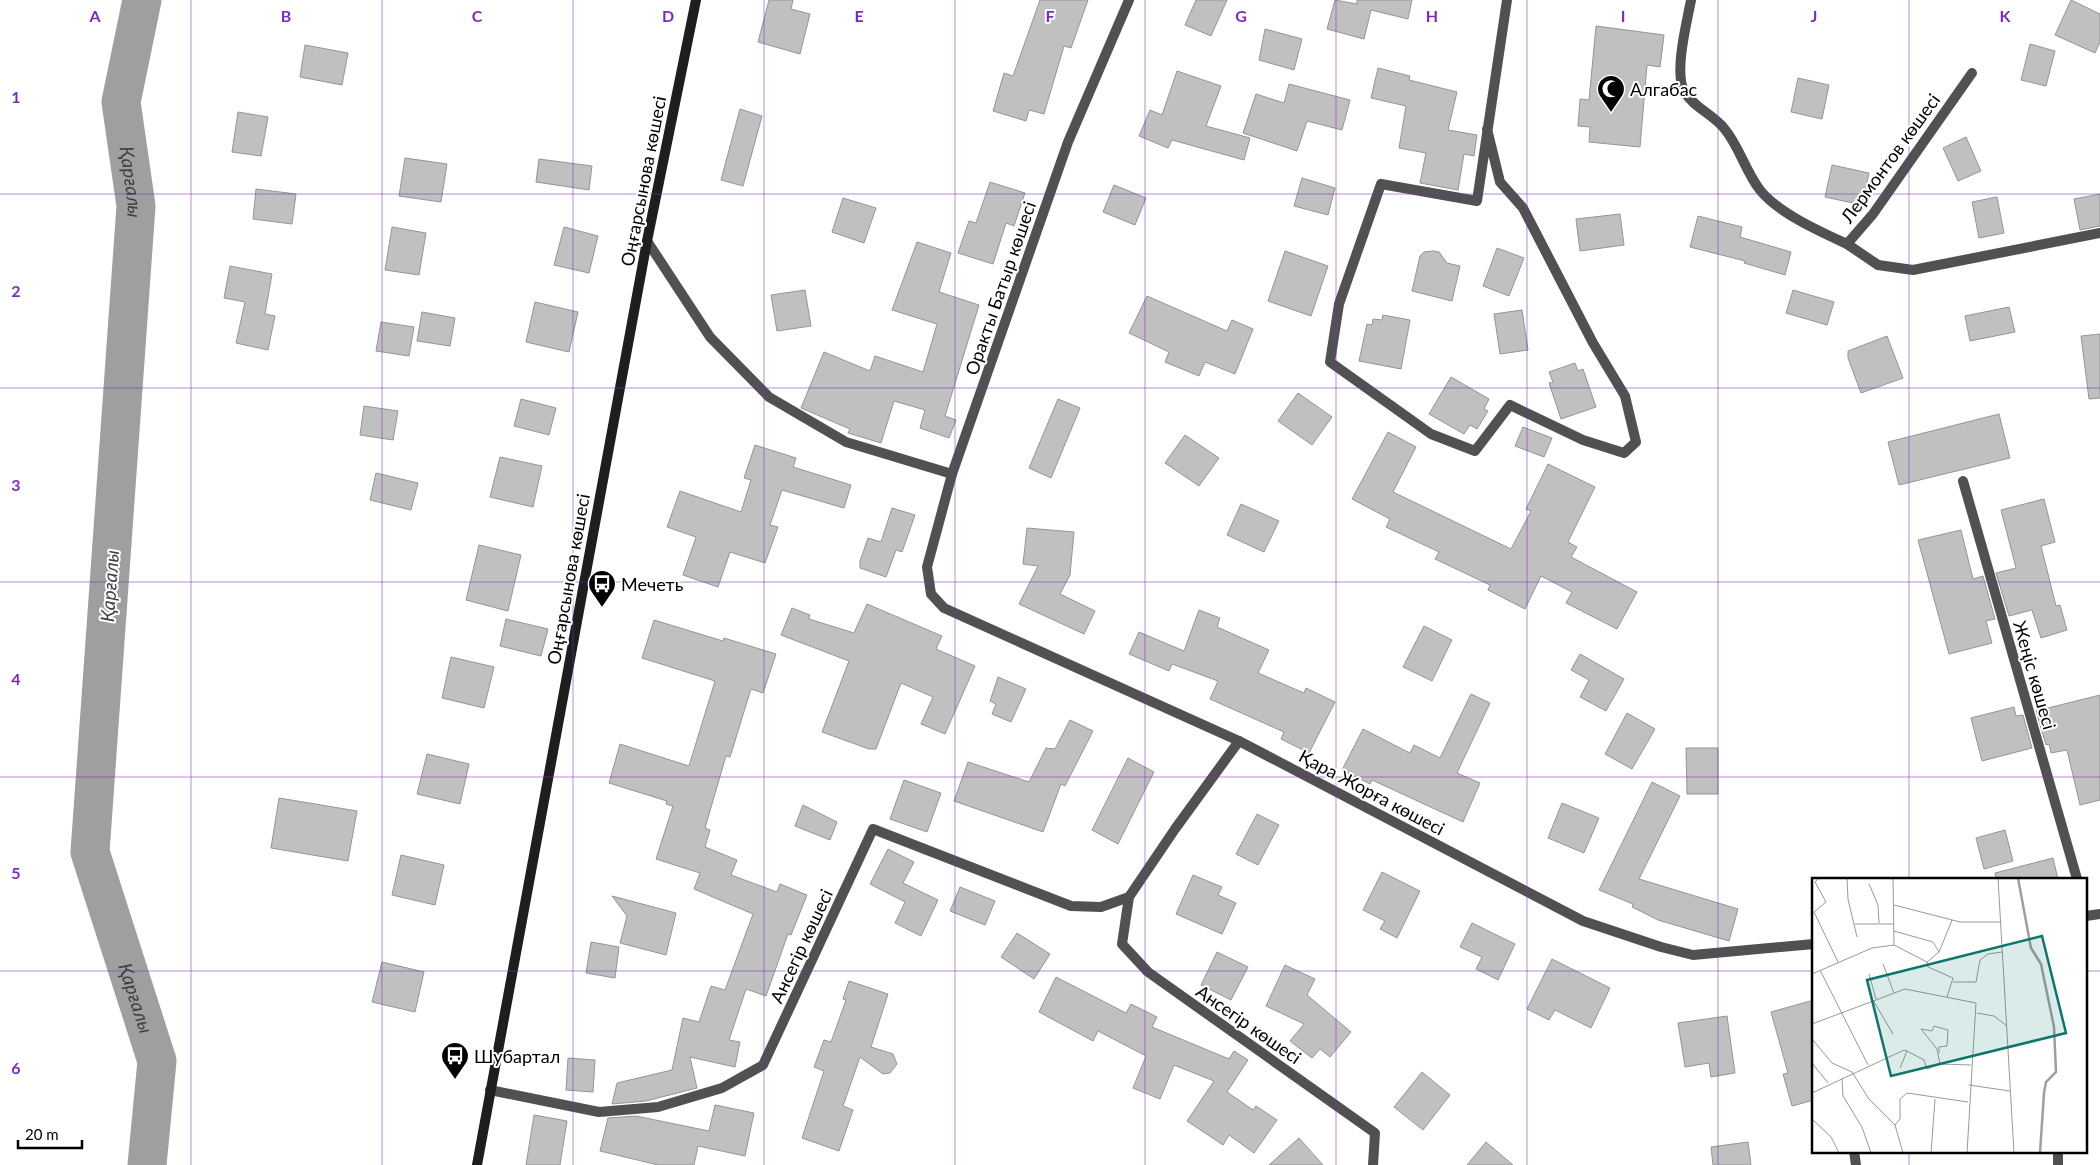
<svg xmlns="http://www.w3.org/2000/svg" width="2100" height="1165" viewBox="0 0 2100 1165" font-family="Lato,sans-serif">
	<rect width="100%" height="100%" fill="#fff"/>
	<g fill="none" stroke-linecap="round" stroke-linejoin="round">
		<path stroke="#9f9f9f" stroke-width="39" id="s1" d="M142 0 121 102 136 206 90 852 157 1061 147 1165"/>
	</g>
	<g fill="#c0c0c0" stroke="#959595">
		<polygon points="769,0 793,0 791,9 810,14 800,54 758,42"/>
		<polygon points="1040,0 1088,0 1071,48 1064,46 1044,114 1029,110 1026,121 993,111 1004,73 1013,76"/>
		<polygon points="1196,0 1227,0 1211,36 1185,25"/>
		<polygon points="1335,0 1357,4 1357,0 1412,0 1408,19 1371,10 1364,39 1327,29"/>
		<polygon points="2071,0 2100,14 2100,42 2095,53 2055,35"/>
		<polygon points="1596,26 1664,35 1660,67 1647,65 1640,147 1589,142 1590,127 1578,126 1580,99 1589,100"/>
		<polygon points="1265,29 1302,39 1294,70 1259,60"/>
		<polygon points="2030,44 2055,51 2046,86 2021,80"/>
		<polygon points="305,45 348,53 342,85 300,77"/>
		<polygon points="1378,68 1410,76 1409,80 1457,92 1448,130 1477,135 1474,156 1464,154 1458,190 1420,183 1426,153 1399,148 1406,106 1371,98"/>
		<polygon points="1177,71 1221,86 1206,126 1250,138 1244,160 1172,140 1168,148 1139,136 1150,110 1162,115"/>
		<polygon points="1798,78 1829,85 1822,119 1791,112"/>
		<polygon points="1289,84 1350,100 1342,130 1307,121 1297,151 1243,133 1256,94 1284,103"/>
		<polygon points="740,109 762,116 743,186 721,180"/>
		<polygon points="238,112 268,117 261,156 232,152"/>
		<polygon points="1966,137 1981,171 1958,181 1943,148"/>
		<polygon points="405,158 447,164 441,202 399,196"/>
		<polygon points="539,159 592,166 589,190 536,182"/>
		<polygon points="1832,165 1869,173 1862,205 1825,197"/>
		<polygon points="1302,178 1335,188 1328,215 1294,206"/>
		<polygon points="990,182 1025,193 1014,226 1006,223 993,264 958,253 969,221 976,223"/>
		<polygon points="1114,185 1146,198 1135,225 1103,212"/>
		<polygon points="256,189 296,194 292,224 253,219"/>
		<polygon points="2100,194 2100,226 2080,230 2074,199"/>
		<polygon points="1997,197 2004,233 1979,238 1972,202"/>
		<polygon points="843,198 876,208 864,243 832,232"/>
		<polygon points="1620,214 1624,245 1580,251 1576,219"/>
		<polygon points="1698,216 1742,227 1740,237 1791,252 1785,275 1744,263 1745,261 1690,247"/>
		<polygon points="392,227 426,233 419,275 385,270"/>
		<polygon points="564,227 598,236 589,273 554,265"/>
		<polygon points="917,242 951,253 939,292 979,305 945,416 956,420 949,438 920,428 925,410 894,401 881,443 848,433 850,429 801,408 824,352 870,371 875,356 923,372 937,324 892,310"/>
		<polygon points="1497,248 1524,258 1509,296 1483,286"/>
		<polygon points="1285,251 1328,266 1311,316 1268,301"/>
		<polygon points="1433,251 1439,252 1447,263 1460,266 1452,301 1412,291 1420,256 1424,252"/>
		<polygon points="230,266 272,274 265,314 275,316 268,350 236,343 245,302 224,298"/>
		<polygon points="805,290 811,326 777,331 771,295"/>
		<polygon points="1793,290 1834,302 1827,325 1786,313"/>
		<polygon points="1147,296 1227,331 1232,320 1253,329 1235,374 1205,362 1199,376 1165,362 1169,352 1129,333"/>
		<polygon points="535,302 578,312 569,352 526,342"/>
		<polygon points="2009,307 2015,332 1970,341 1965,316"/>
		<polygon points="1522,310 1528,350 1500,354 1494,314"/>
		<polygon points="422,312 455,318 450,346 417,341"/>
		<polygon points="1383,315 1410,320 1401,369 1359,361 1367,324 1372,325 1373,319 1382,320"/>
		<polygon points="381,322 414,327 409,356 376,351"/>
		<polygon points="2100,334 2100,398 2089,399 2081,336"/>
		<polygon points="1887,336 1903,378 1861,393 1848,358 1848,351"/>
		<polygon points="1575,363 1578,371 1583,369 1596,407 1561,419 1549,383 1553,382 1549,372"/>
		<polygon points="1451,377 1489,399 1484,409 1488,411 1477,429 1470,425 1464,434 1429,414"/>
		<polygon points="1298,393 1332,417 1312,445 1278,421"/>
		<polygon points="521,399 556,408 549,435 514,426"/>
		<polygon points="1058,399 1080,408 1051,478 1029,468"/>
		<polygon points="364,406 398,411 393,440 360,435"/>
		<polygon points="1999,414 2010,458 1899,485 1888,442"/>
		<polygon points="1523,427 1552,438 1544,457 1515,446"/>
		<polygon points="1388,432 1416,447 1393,492 1511,549 1531,511 1526,509 1548,464 1595,487 1568,542 1577,547 1571,557 1637,592 1617,629 1566,603 1572,592 1541,576 1525,609 1488,590 1490,585 1435,559 1439,552 1386,527 1390,519 1352,499"/>
		<polygon points="1185,435 1219,458 1199,486 1165,463"/>
		<polygon points="755,445 796,458 793,467 851,485 844,508 782,490 770,525 778,527 765,563 730,552 718,587 683,575 696,537 667,527 680,491 741,512 751,480 744,478"/>
		<polygon points="500,457 542,466 533,507 490,497"/>
		<polygon points="376,473 418,483 411,510 370,500"/>
		<polygon points="2044,499 2055,542 2041,546 2056,606 2060,605 2067,630 2041,638 2032,610 2009,616 1996,573 2016,568 2001,510"/>
		<polygon points="1241,504 1279,521 1264,552 1227,535"/>
		<polygon points="892,508 915,515 902,552 896,550 886,577 860,568 860,561 868,538 881,542"/>
		<polygon points="1027,528 1074,532 1070,575 1060,594 1095,611 1084,634 1019,604 1038,566 1023,564"/>
		<polygon points="1961,530 1973,579 1983,576 1995,619 1986,621 1992,643 1949,654 1918,540"/>
		<polygon points="479,545 521,555 508,611 466,600"/>
		<polygon points="867,604 942,636 936,649 975,666 945,734 921,724 933,697 901,683 876,749 869,749 822,732 849,661 781,635 792,608 810,615 809,619 854,633"/>
		<polygon points="1199,610 1220,618 1217,627 1269,650 1258,673 1304,693 1306,688 1335,702 1309,753 1281,739 1284,732 1210,699 1218,681 1172,664 1169,671 1129,654 1139,632 1184,651"/>
		<polygon points="506,619 548,629 541,656 500,646"/>
		<polygon points="654,620 723,641 724,638 776,654 763,693 751,689 730,757 726,756 705,828 710,830 705,847 737,860 731,875 777,892 780,884 807,895 791,935 788,934 766,996 746,989 729,1040 740,1042 735,1067 690,1057 697,1088 646,1101 612,1104 617,1083 672,1070 683,1018 699,1022 711,986 725,990 753,914 694,889 700,873 656,859 673,806 666,804 667,801 609,783 620,744 689,766 715,681 642,658"/>
		<polygon points="1424,626 1452,640 1432,681 1403,667"/>
		<polygon points="1580,654 1624,679 1606,711 1580,697 1589,680 1571,670"/>
		<polygon points="451,657 494,667 484,708 442,698"/>
		<polygon points="998,677 1026,689 1011,722 992,714 996,704 990,701"/>
		<polygon points="1471,694 1490,703 1457,773 1480,783 1463,822 1372,780 1370,784 1342,770 1363,729 1410,753 1414,745 1440,758"/>
		<polygon points="2100,695 2100,800 2080,805 2067,750 2051,753 2049,744 2046,745 2036,711"/>
		<polygon points="2014,707 2016,716 2023,715 2032,748 1982,761 1971,718"/>
		<polygon points="1627,713 1655,729 1632,769 1605,754"/>
		<polygon points="1070,720 1093,731 1065,786 1061,784 1043,832 954,801 968,762 1029,782 1046,748 1055,749"/>
		<polygon points="1686,748 1718,748 1718,794 1687,794"/>
		<polygon points="427,754 469,764 460,804 417,794"/>
		<polygon points="1128,758 1154,772 1118,844 1092,830"/>
		<polygon points="904,780 941,793 927,832 890,819"/>
		<polygon points="1652,782 1680,796 1639,879 1738,909 1729,941 1658,920 1632,907 1633,904 1599,890"/>
		<polygon points="279,798 357,811 348,861 271,848"/>
		<polygon points="1562,803 1599,818 1584,853 1548,838"/>
		<polygon points="803,805 837,822 830,840 795,826"/>
		<polygon points="1257,814 1279,825 1258,865 1236,854"/>
		<polygon points="2005,830 2013,861 1984,869 1976,838"/>
		<polygon points="888,849 914,862 903,883 938,900 921,936 895,923 905,902 870,884"/>
		<polygon points="401,855 444,865 435,905 392,895"/>
		<polygon points="2053,858 2058,879 1996,879 1995,873"/>
		<polygon points="1382,872 1420,891 1397,938 1380,929 1385,921 1363,910"/>
		<polygon points="1193,875 1222,887 1218,895 1236,903 1222,934 1176,914"/>
		<polygon points="960,887 995,901 985,925 950,911"/>
		<polygon points="612,896 676,913 666,955 620,943 627,916"/>
		<polygon points="1472,923 1515,944 1498,980 1476,969 1482,957 1460,947"/>
		<polygon points="1017,933 1050,954 1034,979 1001,957"/>
		<polygon points="591,942 619,947 615,978 586,973"/>
		<polygon points="1217,952 1248,967 1231,1000 1201,985"/>
		<polygon points="1552,959 1610,988 1591,1028 1555,1010 1549,1020 1527,1009"/>
		<polygon points="382,962 424,972 415,1012 372,1002"/>
		<polygon points="1285,965 1315,979 1307,995 1351,1032 1330,1057 1320,1049 1312,1058 1290,1041 1304,1024 1266,1006"/>
		<polygon points="1056,977 1126,1013 1131,1004 1157,1017 1152,1027 1229,1059 1234,1051 1248,1060 1227,1092 1253,1110 1256,1106 1277,1120 1254,1153 1229,1135 1223,1145 1187,1121 1214,1081 1174,1065 1160,1099 1133,1088 1146,1056 1098,1031 1093,1041 1039,1012"/>
		<polygon points="849,981 888,994 871,1047 893,1054 897,1064 890,1073 883,1074 860,1057 843,1106 853,1110 839,1151 802,1138 824,1071 814,1067 824,1040 831,1042 846,1000 843,999"/>
		<polygon points="1814,1000 1814,1100 1792,1106 1783,1074 1788,1073 1771,1012"/>
		<polygon points="1727,1016 1735,1073 1711,1077 1709,1063 1685,1067 1678,1023"/>
		<polygon points="568,1058 595,1060 593,1092 566,1090"/>
		<polygon points="1422,1072 1450,1095 1423,1130 1394,1107"/>
		<polygon points="715,1105 754,1113 745,1156 698,1146 694,1165 658,1165 600,1151 608,1118 636,1116 709,1131"/>
		<polygon points="534,1115 567,1121 560,1165 526,1165"/>
		<polygon points="1299,1138 1323,1165 1269,1165"/>
		<polygon points="1486,1142 1513,1165 1467,1165"/>
		<polygon points="1748,1142 1751,1165 1713,1165 1711,1147"/>
	</g>
	<g fill="none" stroke-linecap="round" stroke-linejoin="round">
		<g stroke="#515151" stroke-width="10">
			<polyline points="1129,0 1068,142 952,474 927,567 931,594 944,608 1239,741 1583,921 1661,947 1693,955 1814,944"/>
			<path d="M1691 0C1687 22 1674 71 1684 91 1692 106 1712 114 1723 127 1739 145 1745 171 1760 190 1778 213 1821 232 1847 244"/>
			<polyline points="1972,73 1873,214 1847,244 1878,265 1913,270 2100,233"/>
			<polyline points="1487,129 1500,182 1523,208 1593,343 1625,396 1636,442 1624,453 1583,440 1510,405 1475,451 1431,434 1330,362 1339,304 1381,184 1477,201 1507,0"/>
			<polyline points="647,241 710,337 769,397 846,442 952,474"/>
			<polyline points="1963,481 2077,879"/>
			<polyline points="1239,741 1175,829 1129,897 1122,944 1148,972 1375,1133 1373,1165"/>
			<polyline points="2086,916 2100,914"/>
			<polyline points="490,1090 599,1112 658,1107 722,1088 763,1065 873,829 1071,906 1101,907 1129,897"/>
			<polyline points="1854,1151 1856,1165"/>
			<polyline points="2058,1151 2058,1165"/>
		</g>
		<polyline stroke="#1e1e1e" stroke-width="10" points="477,1165 647,241 696,0"/>
	</g>
	<path fill="none" stroke="#7b2cbf" stroke-width="1" stroke-opacity="0.55" d="M191 0V1165M382 0V1165M573 0V1165M764 0V1165M955 0V1165M1145 0V1165M1336 0V1165M1527 0V1165M1718 0V1165M1909 0V879M0 194H2100M0 388H2100M0 582H2100M0 777H2100M0 971H1814M2086 971H2100M1909 1151V1165"/>
	<defs>
		<symbol id="mosque-pin" viewBox="-11 -11 22 30"><path d="M0 17L-7.5 6A9.5 9.5 0 1 1 7.5 6Z" fill="#000" stroke="#fff"/><path d="M3.5-4.9A6 6 0 1 0 3.5 4.9A5 5 0 1 1 3.5-4.9Z" fill="#fff"/></symbol>
		<symbol id="bus-pin" viewBox="-11 -11 22 30"><path d="M0 17L-7.5 6A9.5 9.5 0 1 1 7.5 6Z" fill="#000" stroke="#fff"/><path d="M-5-6H5V4H4V6H2V4H-2V6H-4V4H-5ZM-3.5-4V0h7V-4ZM-3.5 1.2v1.5H-2V1.2ZM2 1.2v1.5H3.5V1.2Z" fill="#fff"/></symbol>
	</defs>
	<g fill-rule="evenodd">
		<use href="#mosque-pin" x="1595" y="73" width="32" height="43"/>
		<use href="#bus-pin" x="586" y="568" width="32" height="43"/>
		<use href="#bus-pin" x="439" y="1040" width="32" height="43"/>
	</g>
	<g text-anchor="middle" dominant-baseline="central" stroke-width="4" stroke-linejoin="round" paint-order="stroke">
		<g font-size="18" fill="#000" stroke="#fff" text-anchor="start">
			<text x="1630" y="89">Алгабас</text>
			<text x="621" y="584">Мечеть</text>
			<text x="474" y="1056">Шубартал</text>
		</g>
		<g font-size="18" fill="#000" stroke="#fff">
			<text transform="translate(1890 158) rotate(-54)">Лермонтов көшесі</text>
			<text transform="translate(643 181) rotate(-79)">Оңғарсынова көшесі</text>
			<text transform="translate(1000 288) rotate(-71)">Оракты Батыр көшесі</text>
			<text transform="translate(568 579) rotate(-80)">Оңғарсынова көшесі</text>
			<text transform="translate(2035 675) rotate(74)">Жеңіс көшесі</text>
			<text transform="translate(1372 792) rotate(28)">Қара Жорға көшесі</text>
			<text transform="translate(801 946) rotate(-65)">Ансегір көшесі</text>
			<text transform="translate(1249 1024) rotate(35)">Ансегір көшесі</text>
		</g>
		<g font-size="19" font-style="italic" fill="#404040" stroke="#fff">
			<text stroke="none"><textPath href="#s1" startOffset="185">Қарғалы</textPath></text>
			<text transform="translate(109 586) rotate(-86)">Қарғалы</text>
			<text stroke="none"><textPath href="#s1" startOffset="1010">Қарғалы</textPath></text>
		</g>
	</g>
	<g transform="translate(1812 878)">
		<rect width="275" height="275" fill="#fff"/>
		<path fill="none" stroke="#9f9f9f" stroke-width="2.5" d="M206 0 219 70 229 86 242 149 244 194 234 204 232 215 228 275"/>
		<path fill="none" stroke="#999" stroke-width="1" d="M35 0 36 21 45 59M81 0 82 67M186 0 202 275M57 6 66 27 67 45M82 27 148 44H189M2 34 26 84M2 34 14 24 3 4 7 0M43 46H81M82 53 121 64 127 74M82 67 115 84M115 84 116 89 141 100 135 119M115 84 127 74 140 42M71 86 82 115M8 92 56 187M0 96 60 70 82 67M57 96 64 121M141 104H164L168 82 176 76 190 74M61 122 81 156M165 135 182 138 195 148M0 146 93 111 164 125 155 275M0 161 20 185 40 194 57 221 83 247 91 275M95 173 112 182 115 191 128 186 159 187M127 175V169L135 168 136 152 122 148 120 153 109 151 125 171 128 186M0 185 16 205M30 200 31 218 50 249 59 275M157 207 198 213M0 215 92 172 95 173 88 190M0 241 19 259 27 275M83 247 88 241V221L95 215 156 224M119 275 123 221"/>
		<path fill="#0f766e" fill-opacity="0.15" stroke="#0f766e" stroke-width="2.5" d="M230 58 254 155 79 198 55 102Z"/>
		<rect width="275" height="275" fill="none" stroke="#000" stroke-width="2.5"/>
	</g>
	<g font-size="16" text-anchor="middle" font-weight="bold" fill="#7b2cbf" stroke="#fff" stroke-width="4" stroke-linejoin="round" paint-order="stroke">
		<text x="95" y="22">A</text>
		<text x="286" y="22">B</text>
		<text x="477" y="22">C</text>
		<text x="668" y="22">D</text>
		<text x="859" y="22">E</text>
		<text x="1050" y="22">F</text>
		<text x="1241" y="22">G</text>
		<text x="1432" y="22">H</text>
		<text x="1623" y="22">I</text>
		<text x="1814" y="22">J</text>
		<text x="2005" y="22">K</text>
		<text x="16" y="103">1</text>
		<text x="16" y="297">2</text>
		<text x="16" y="491">3</text>
		<text x="16" y="685">4</text>
		<text x="16" y="879">5</text>
		<text x="16" y="1074">6</text>
	</g>
	<path d="M18 1140v8h64v-8" fill="none" stroke="#000000" stroke-width="2.5"/>
	<text x="25" y="1140" font-size="15" fill="#000000" stroke="#ffffff" stroke-width="4" paint-order="stroke">20 m</text>
</svg>
